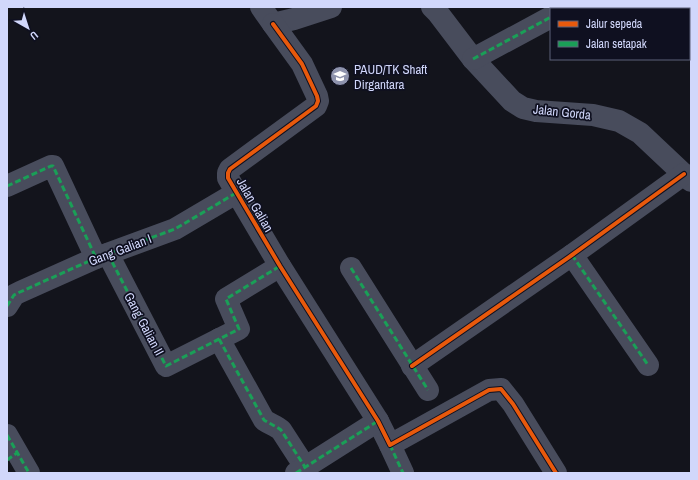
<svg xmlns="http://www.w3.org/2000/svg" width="698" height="480" viewBox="0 0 698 480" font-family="'Archivo Narrow',sans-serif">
	<rect width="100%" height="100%" fill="#13141c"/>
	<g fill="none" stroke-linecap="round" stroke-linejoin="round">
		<g stroke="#484c5c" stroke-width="22">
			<polyline points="261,7 273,24 294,19 331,7"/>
			<polyline points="432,7 438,13 473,59 512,101 523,108 536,111 593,115 619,121 640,133 691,181"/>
			<polyline points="567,9 571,7"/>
			<polyline points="273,24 302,64 317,96 318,101 316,106 230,169 228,173 228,178 280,266 378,421 390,445 489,390 501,389 513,404 556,473"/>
			<polyline points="473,59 551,17"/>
			<polyline points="7,186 51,166 53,166 96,258"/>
			<polyline points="108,254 166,366 239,329 226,299 280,266"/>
			<polyline points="572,255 648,365"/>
			<polyline points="351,268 428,390"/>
			<polyline points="7,306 14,295 20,292 96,258 175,229 236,193"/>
			<path d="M219 339 264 420C270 424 276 426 281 430L305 467"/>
			<polyline points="412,366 572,255 684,174"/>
			<polyline points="7,435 29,473"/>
			<polyline points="390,445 403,473"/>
			<polyline points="296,473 378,421"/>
		</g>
		<g stroke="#1a9f57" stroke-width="3" stroke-dasharray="6 3" stroke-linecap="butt">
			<polyline points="567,9 571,7"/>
			<polyline points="473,59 551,17"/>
			<polyline points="7,186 51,166 53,166 96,258"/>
			<polyline points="108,254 166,366 239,329 226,299 280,266"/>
			<polyline points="572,255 648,365"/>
			<polyline points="351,268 428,390"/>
			<polyline points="7,306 14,295 20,292 96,258 175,229 236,193"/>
			<path d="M219 339 264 420C270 424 276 426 281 430L305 467"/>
			<polyline points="7,435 29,473"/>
			<polyline points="390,445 403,473"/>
			<polyline points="7,460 17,453"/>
			<polyline points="296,473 378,421"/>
		</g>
		<defs>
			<g id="cycleway">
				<polyline points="273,24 302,64 317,96 318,101 316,106 230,169 228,173 228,178 280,266 378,421 390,445 489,390 501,389 513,404 556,473"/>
				<polyline points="412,366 572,255 684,174"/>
			</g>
		</defs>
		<use href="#cycleway" stroke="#0f1020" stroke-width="6"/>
		<use href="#cycleway" stroke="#e8590c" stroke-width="4"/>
	</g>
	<defs>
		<symbol id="school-disc" viewBox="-11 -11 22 22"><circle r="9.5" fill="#8e93ad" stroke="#0f1020"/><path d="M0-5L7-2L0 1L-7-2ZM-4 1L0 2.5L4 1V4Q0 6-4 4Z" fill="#fff"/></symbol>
	</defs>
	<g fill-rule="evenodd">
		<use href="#school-disc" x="329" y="65" width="22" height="22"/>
	</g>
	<g text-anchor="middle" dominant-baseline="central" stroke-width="3.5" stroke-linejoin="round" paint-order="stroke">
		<g font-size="13" fill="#d1d7fb" stroke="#0f1020" text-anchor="start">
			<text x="354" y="69">PAUD/TK Shaft<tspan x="354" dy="15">Dirgantara</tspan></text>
		</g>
		<g font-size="13" fill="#d1d7fb" stroke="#0f1020">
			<text transform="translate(562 112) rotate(6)">Jalan Gorda</text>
			<text transform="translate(255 205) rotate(60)">Jalan Galian</text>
			<text transform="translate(120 250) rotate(-21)">Gang Galian I</text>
			<text transform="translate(144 324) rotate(62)">Gang Galian II</text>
		</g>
	</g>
	<rect width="698" height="480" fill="none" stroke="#d1d7fb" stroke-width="16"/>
	<rect x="550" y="8" width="140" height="52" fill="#0f1020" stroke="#5d6078"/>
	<rect x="558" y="21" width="20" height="6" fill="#e8590c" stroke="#5d6078"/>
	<text x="586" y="28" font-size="12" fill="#d1d7fb">Jalur sepeda</text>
	<rect x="558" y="41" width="20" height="6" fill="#1a9f57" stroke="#5d6078"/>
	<text x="586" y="48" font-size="12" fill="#d1d7fb">Jalan setapak</text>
	<g transform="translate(28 28) rotate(141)" stroke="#0f1020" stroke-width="3" paint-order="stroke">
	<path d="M0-3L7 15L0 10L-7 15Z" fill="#d1d7fb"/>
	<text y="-6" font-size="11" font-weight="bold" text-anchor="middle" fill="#d1d7fb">U</text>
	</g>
</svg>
